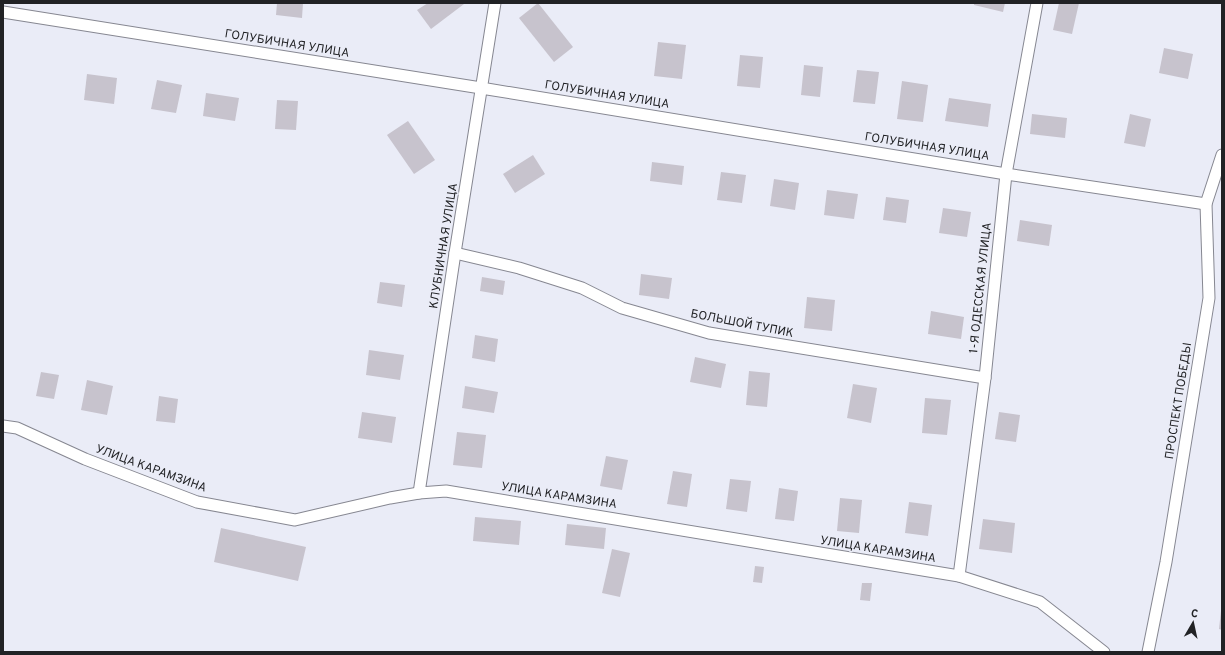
<svg xmlns="http://www.w3.org/2000/svg" width="1225" height="655" viewBox="0 0 1225 655" font-family="Overpass,sans-serif">
	<rect width="100%" height="100%" fill="#eaecf7"/>
	<g fill="#c7c3cd">
		<polygon points="277,3 303,3 302,18 276,15"/>
		<polygon points="428,3 464,3 464,4 431,29 417,10"/>
		<polygon points="538,3 573,47 554,62 519,18"/>
		<polygon points="974,3 1005,3 1003,12 974,5"/>
		<polygon points="1059,3 1079,3 1072,34 1053,30"/>
		<polygon points="658,42 686,45 682,79 654,76"/>
		<polygon points="1164,48 1193,54 1188,79 1159,73"/>
		<polygon points="740,55 763,57 760,88 737,86"/>
		<polygon points="804,65 823,67 820,97 801,95"/>
		<polygon points="857,70 879,72 875,104 853,102"/>
		<polygon points="87,74 117,78 114,104 84,100"/>
		<polygon points="157,80 182,85 176,113 151,109"/>
		<polygon points="902,81 928,85 923,122 897,119"/>
		<polygon points="206,93 239,98 235,121 203,116"/>
		<polygon points="949,98 991,104 988,127 945,121"/>
		<polygon points="277,100 298,101 296,130 275,129"/>
		<polygon points="1032,114 1067,118 1065,138 1030,134"/>
		<polygon points="1130,114 1151,119 1145,147 1124,143"/>
		<polygon points="408,121 435,160 414,174 387,135"/>
		<polygon points="533,155 545,174 515,193 503,174"/>
		<polygon points="652,162 684,166 682,185 650,181"/>
		<polygon points="721,172 746,175 742,203 717,200"/>
		<polygon points="774,179 799,183 795,210 770,206"/>
		<polygon points="827,190 858,194 854,219 824,215"/>
		<polygon points="886,197 909,200 906,223 883,220"/>
		<polygon points="943,208 971,212 967,237 939,233"/>
		<polygon points="1020,220 1052,225 1049,246 1017,241"/>
		<polygon points="641,274 672,278 669,299 639,295"/>
		<polygon points="482,277 505,281 503,295 480,291"/>
		<polygon points="380,282 405,285 402,307 377,303"/>
		<polygon points="807,297 835,300 832,331 804,328"/>
		<polygon points="931,311 964,317 961,339 928,334"/>
		<polygon points="475,335 498,339 495,362 472,358"/>
		<polygon points="369,350 404,355 400,380 366,375"/>
		<polygon points="695,357 726,364 721,388 690,382"/>
		<polygon points="749,371 770,373 767,407 746,405"/>
		<polygon points="41,372 59,375 54,399 36,396"/>
		<polygon points="87,380 113,386 107,415 81,410"/>
		<polygon points="853,384 877,388 871,423 847,418"/>
		<polygon points="465,386 498,392 494,413 462,408"/>
		<polygon points="159,396 178,399 175,423 156,421"/>
		<polygon points="925,398 951,400 947,435 922,433"/>
		<polygon points="362,412 396,417 392,443 358,438"/>
		<polygon points="999,412 1020,415 1016,442 995,439"/>
		<polygon points="457,432 486,435 482,468 453,465"/>
		<polygon points="606,456 628,460 622,490 600,486"/>
		<polygon points="673,471 692,474 687,507 667,504"/>
		<polygon points="730,479 751,481 747,512 726,509"/>
		<polygon points="779,488 798,491 794,521 775,519"/>
		<polygon points="840,498 862,500 859,533 837,531"/>
		<polygon points="909,502 932,505 928,536 905,533"/>
		<polygon points="475,517 521,521 519,545 473,541"/>
		<polygon points="983,519 1015,523 1012,553 979,549"/>
		<polygon points="567,524 606,528 604,549 565,545"/>
		<polygon points="221,528 306,547 298,581 214,562"/>
		<polygon points="612,549 630,553 620,597 602,593"/>
		<polygon points="755,566 764,567 762,583 753,582"/>
		<polygon points="862,583 872,583 870,601 860,600"/>
		<polygon points="1221,611 1222,611 1222,630 1219,629"/>
	</g>
	<g fill="none" stroke-linecap="round" stroke-linejoin="round">
		<defs>
			<g id="service">
				<polyline points="3,12 481,88 1006,174 1206,204"/>
				<polyline points="455,253 519,268 582,288 622,308 709,333 985,378"/>
				<polyline points="3,426 17,428 85,459 197,502 295,520 390,498 419,493 446,491 959,576 1040,602 1104,652"/>
				<polyline points="419,493 455,253 495,3"/>
				<polyline points="959,576 985,378 1006,174 1037,3"/>
				<polyline points="1148,652 1166,562 1209,298 1206,204 1222,155"/>
			</g>
		</defs>
		<use href="#service" stroke="#868791" stroke-width="13"/>
		<use href="#service" stroke="#fff" stroke-width="11"/>
	</g>
	<g text-anchor="middle" dominant-baseline="central" stroke-width="3" stroke-linejoin="round" paint-order="stroke">
		<g font-size="12" fill="#212225" stroke="#eaecf7">
			<text transform="translate(287 44) rotate(9)">ГОЛУБИЧНАЯ УЛИЦА</text>
			<text transform="translate(607 95) rotate(9)">ГОЛУБИЧНАЯ УЛИЦА</text>
			<text transform="translate(927 147) rotate(9)">ГОЛУБИЧНАЯ УЛИЦА</text>
			<text transform="translate(444 246) rotate(-81)">КЛУБНИЧНАЯ УЛИЦА</text>
			<text transform="translate(981 288) rotate(-84)">1-Я ОДЕССКАЯ УЛИЦА</text>
			<text transform="translate(742 324) rotate(11)">БОЛЬШОЙ ТУПИК</text>
			<text transform="translate(1179 401) rotate(-81)">ПРОСПЕКТ ПОБЕДЫ</text>
			<text transform="translate(151 469) rotate(20)">УЛИЦА КАРАМЗИНА</text>
			<text transform="translate(559 496) rotate(9)">УЛИЦА КАРАМЗИНА</text>
			<text transform="translate(878 550) rotate(9)">УЛИЦА КАРАМЗИНА</text>
		</g>
	</g>
	<rect width="1225" height="655" fill="none" stroke="#212225" stroke-width="8"/>
	<g transform="translate(1193 623) rotate(9)" stroke="#eaecf7" stroke-width="3" paint-order="stroke">
	<path d="M0-3L7 15L0 10L-7 15Z" fill="#212225"/>
	<text y="-6" font-size="11" font-weight="bold" text-anchor="middle" fill="#212225">С</text>
	</g>
</svg>
